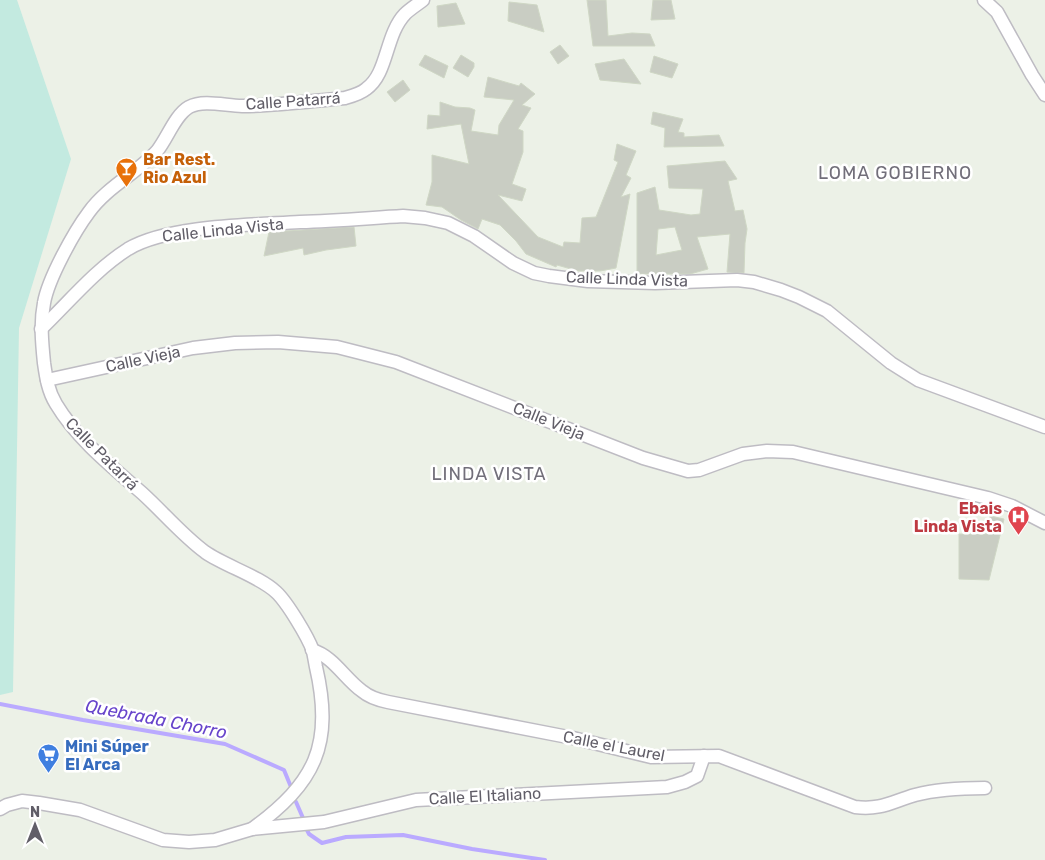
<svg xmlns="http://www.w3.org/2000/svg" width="1045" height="860" viewBox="0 0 1045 860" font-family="Rubik,sans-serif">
	<rect width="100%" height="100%" fill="#ecf1e7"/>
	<polygon fill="#c3eae0" points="0,0 17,0 71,159 19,328 13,692 0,695"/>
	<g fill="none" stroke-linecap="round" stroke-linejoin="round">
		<g stroke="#baaaff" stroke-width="4">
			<polyline points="0,704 83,720 225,744 284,770 291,787"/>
			<polyline points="296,802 303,818"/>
			<polyline points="307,830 309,834 322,843 346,837 403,835 472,849 545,860"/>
		</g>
	</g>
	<g fill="#c9cdc3" stroke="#cfd7c5" fill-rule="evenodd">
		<polygon points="587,0 606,0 608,36 632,33 650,34 655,46 593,46"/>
		<polygon points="653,0 671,0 675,19 651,20"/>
		<polygon points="509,2 537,5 544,32 508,21"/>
		<polygon points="456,3 465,24 438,27 437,6"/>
		<polygon points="560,45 569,56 558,64 550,52"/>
		<polygon points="425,55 448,66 444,78 419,65"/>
		<polygon points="461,55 474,63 474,67 468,77 453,68"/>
		<polygon points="654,56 678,64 672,78 650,72"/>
		<polygon points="624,59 641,84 600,80 595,64"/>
		<polygon points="488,77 519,86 521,83 535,94 522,105 531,108 518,129 523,131 523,152 512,184 526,189 522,201 498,195 538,237 563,247 564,242 580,243 582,218 596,217 618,162 614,160 617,144 636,151 626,175 631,178 621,197 630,194 616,268 600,271 578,271 557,265 556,267 526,254 516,241 500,225 482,219 478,229 461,220 442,207 426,205 432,182 432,155 469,164 461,124 427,129 428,115 440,116 440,102 455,107 470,108 475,110 471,131 498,135 499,125 514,100 484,97"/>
		<polygon points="403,80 410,90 395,102 387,92"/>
		<polygon points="653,112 683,119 678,132 684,133 684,137 719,135 724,146 664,147 665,128 651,124"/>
		<path d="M725 161 737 179 728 181 735 211 743 210 747 229 745 243 744 273 727 272 730 234 697 237 708 269 690 274H637V193L655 187 659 210 691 215 700 214 703 189 669 188 667 166ZM675 227 682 250 656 255 658 229Z"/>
		<polygon points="354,227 356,246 326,250 304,255 303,248 264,256 269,232"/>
		<polygon points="990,516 1004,519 989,580 959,579 959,534 986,534"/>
	</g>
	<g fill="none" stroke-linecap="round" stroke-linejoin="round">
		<defs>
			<g id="minor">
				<polyline points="984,0 997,12 1032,75 1045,95"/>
				<path d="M41 329C69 302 95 270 128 249 168 225 253 225 300 222 335 221 369 218 403 216L425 218 448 223 474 236 513 263 534 273 549 276 588 281 655 283 737 280 754 282 781 290 799 297 827 311 891 363 918 380 1045 427"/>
				<polyline points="47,380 193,348 235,343 278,342 337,347 396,362 643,458 688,471 699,470 743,454 767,451 793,452 988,498 1012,506 1045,523"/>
				<path d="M312 650C334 657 344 678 362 691 369 697 378 700 388 702L573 738 651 757 719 756 855 807C882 810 891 802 915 795 938 789 962 788 985 788"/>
				<polyline points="0,809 7,805 22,801 39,803 80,810 163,840 189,842 215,840 252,829 324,822 416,800 667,787 685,782 697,776 704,756"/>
				<path d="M252 829C315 783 334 745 316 667 315 662 314 656 313 651 308 637 287 602 276 592 259 576 225 566 205 552 182 535 163 512 142 493 111 466 77 439 56 404 48 391 46 377 44 363 42 343 40 323 44 303 48 279 74 232 89 212 107 187 137 173 157 151 167 139 175 115 189 107 204 99 226 106 242 106 276 106 311 101 345 98 352 96 360 94 366 89 388 74 385 35 405 14 410 9 418 4 423 0"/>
			</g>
		</defs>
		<use href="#minor" stroke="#bebcc3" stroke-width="15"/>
		<use href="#minor" stroke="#fff" stroke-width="12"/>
	</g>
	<defs>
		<symbol id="bar-pin" viewBox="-11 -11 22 30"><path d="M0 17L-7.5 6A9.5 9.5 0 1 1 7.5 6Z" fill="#e8710a" stroke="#fff"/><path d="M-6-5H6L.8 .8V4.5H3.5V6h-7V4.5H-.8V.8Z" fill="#fff"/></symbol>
		<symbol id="hospital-pin" viewBox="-11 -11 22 30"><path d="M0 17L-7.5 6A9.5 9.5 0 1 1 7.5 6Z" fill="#e0444e" stroke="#fff"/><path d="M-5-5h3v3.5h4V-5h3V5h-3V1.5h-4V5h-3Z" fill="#fff"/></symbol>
		<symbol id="supermarket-pin" viewBox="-11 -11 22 30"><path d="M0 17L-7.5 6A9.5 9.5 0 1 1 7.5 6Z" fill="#3f7fe0" stroke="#fff"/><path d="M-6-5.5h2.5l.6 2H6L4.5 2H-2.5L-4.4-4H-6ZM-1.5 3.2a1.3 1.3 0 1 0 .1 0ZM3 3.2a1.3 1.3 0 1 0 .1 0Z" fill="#fff"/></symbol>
	</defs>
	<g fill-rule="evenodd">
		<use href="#bar-pin" x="114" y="156" width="25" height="34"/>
		<use href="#hospital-pin" x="1006" y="504" width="25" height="34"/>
		<use href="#supermarket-pin" x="36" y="742" width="25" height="34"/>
	</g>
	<g text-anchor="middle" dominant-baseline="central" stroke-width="5" stroke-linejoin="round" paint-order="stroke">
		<g font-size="16" fill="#615e68" stroke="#fff">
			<text transform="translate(293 101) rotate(-4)">Calle Patarrá</text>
			<text transform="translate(223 230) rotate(-6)">Calle Linda Vista</text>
			<text transform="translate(627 279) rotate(2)">Calle Linda Vista</text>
			<text transform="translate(143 359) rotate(-12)">Calle Vieja</text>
			<text transform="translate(549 421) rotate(22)">Calle Vieja</text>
			<text transform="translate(102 454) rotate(45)">Calle Patarrá</text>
			<text transform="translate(614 746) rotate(11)">Calle el Laurel</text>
			<text transform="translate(485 796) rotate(-3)">Calle El Italiano</text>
		</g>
		<g font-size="16" font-weight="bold" fill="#c56008" stroke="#fff" text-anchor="start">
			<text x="143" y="159">Bar Rest.<tspan x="143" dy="18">Rio Azul</tspan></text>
		</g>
		<g font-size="16" font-weight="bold" fill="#be3a42" stroke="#fff" text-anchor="end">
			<text x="1002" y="508">Ebais<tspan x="1002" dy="18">Linda Vista</tspan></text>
		</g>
		<g font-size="16" font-weight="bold" fill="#366cbe" stroke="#fff" text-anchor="start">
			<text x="65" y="746">Mini Súper<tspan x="65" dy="18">El Arca</tspan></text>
		</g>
		<g font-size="18" letter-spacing="1" fill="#726f7a" stroke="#fff">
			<text x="895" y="173">LOMA GOBIERNO</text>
			<text x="489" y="474">LINDA VISTA</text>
		</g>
		<g font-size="18" font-style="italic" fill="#6744cb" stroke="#fff">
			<text transform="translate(156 719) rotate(11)">Quebrada Chorro</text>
		</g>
	</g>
	<g transform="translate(35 825)" stroke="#ffffff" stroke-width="4" paint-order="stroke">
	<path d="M0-4L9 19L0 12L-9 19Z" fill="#615e68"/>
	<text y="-8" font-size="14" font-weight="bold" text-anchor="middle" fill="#615e68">N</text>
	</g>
</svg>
